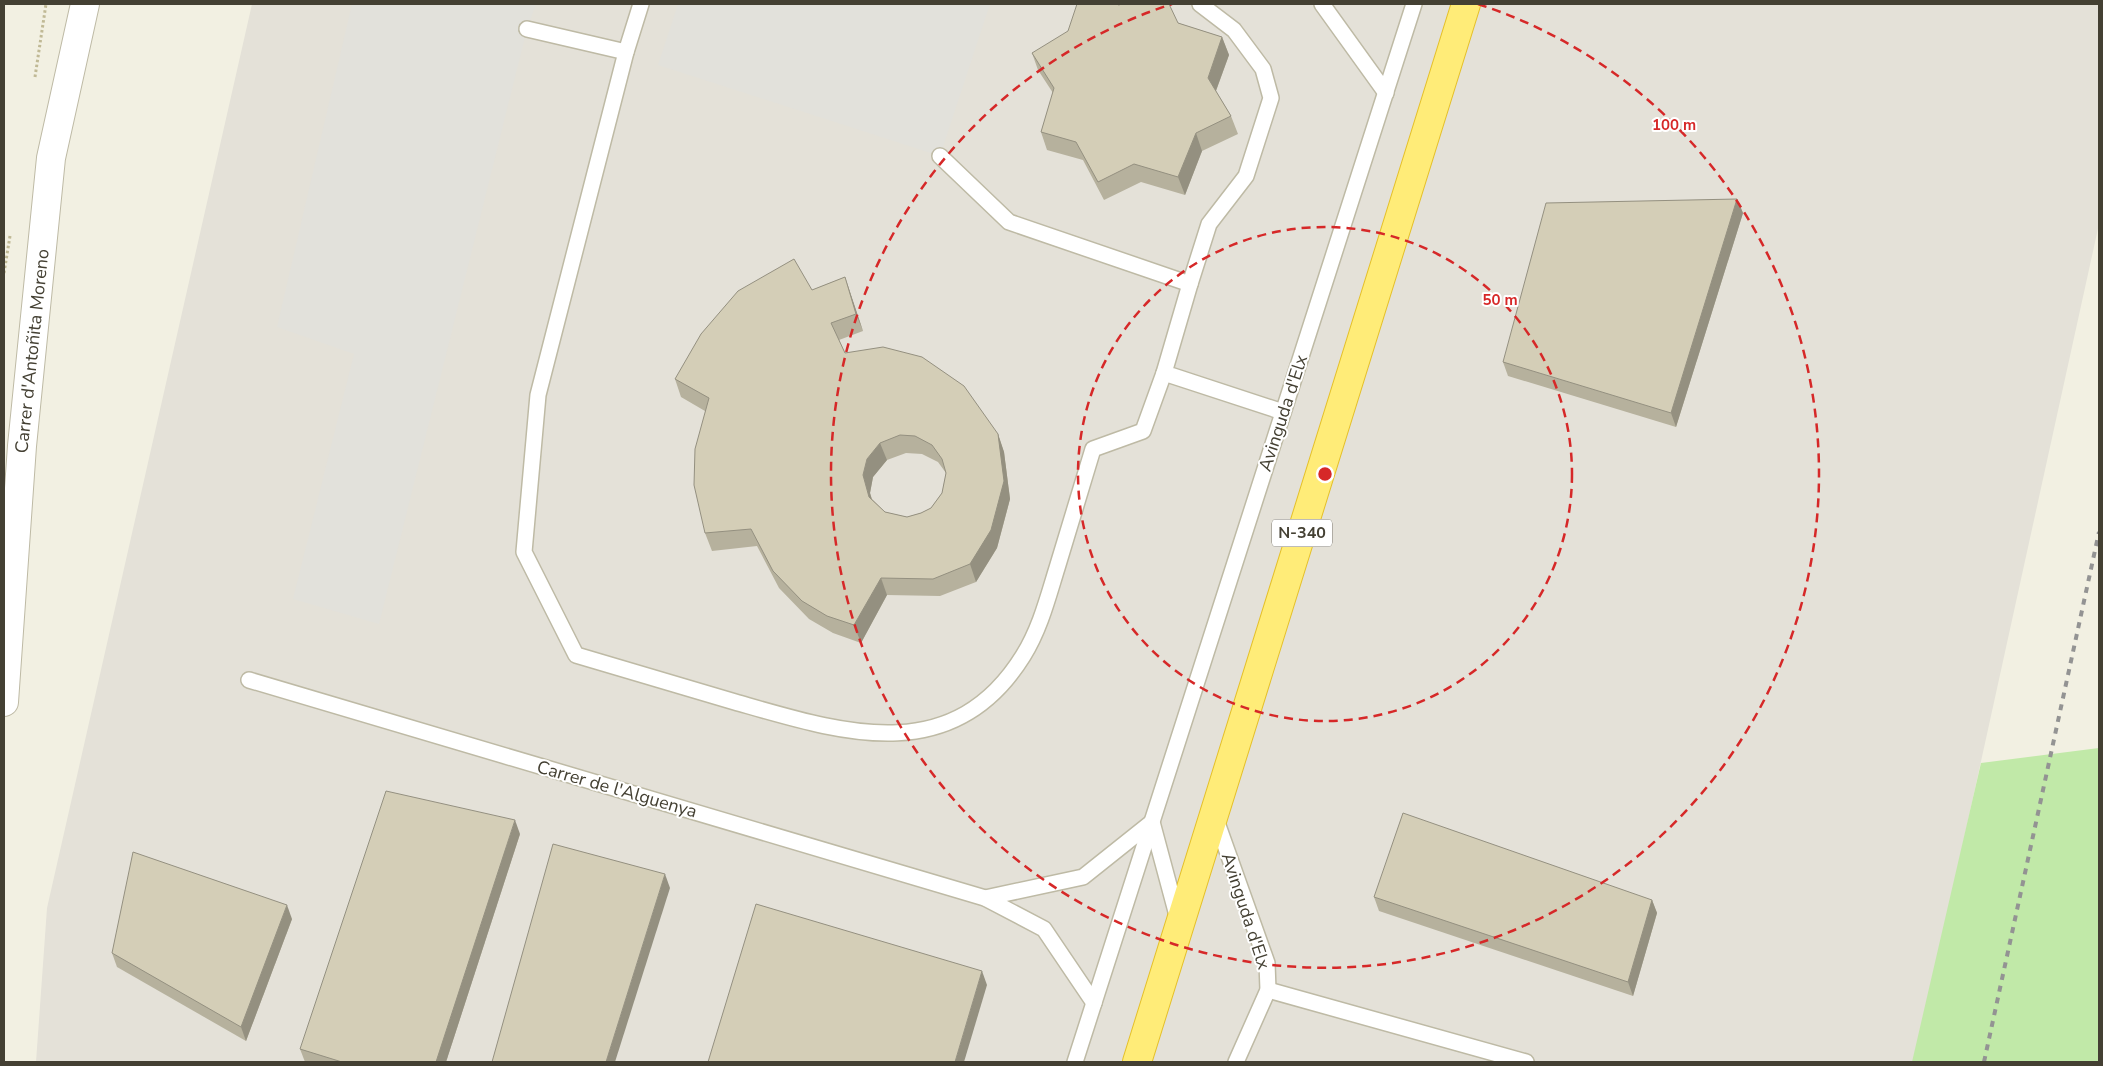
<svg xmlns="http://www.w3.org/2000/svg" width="2103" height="1066" viewBox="0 0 2103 1066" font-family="'Nunito Sans',sans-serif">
	<rect width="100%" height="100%" fill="#f2f0e2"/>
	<polygon fill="#e4e1d8" points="252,4 2099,4 2099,224 1915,1062 36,1062 47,908"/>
	<polygon fill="#c1e9a8" points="2099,748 2099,1062 1912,1062 1981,763"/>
	<g fill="#e2e1db">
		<polygon points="352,4 536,4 527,29 379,624 293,599 354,354 277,327"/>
		<polygon points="678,4 990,4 940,156 658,65"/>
	</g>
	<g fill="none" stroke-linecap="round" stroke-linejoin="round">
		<defs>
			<g id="service">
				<path d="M641 4 626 52 538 395 524 552 576 655C629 671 682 686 735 702 840 732 952 770 1023 656 1040 629 1048 597 1057 568 1069 528 1081 488 1093 449L1143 431 1164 373"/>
				<polyline points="1322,4 1386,93"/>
				<polyline points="527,29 626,52"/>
				<polyline points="940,156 1009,222 1190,284 1164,373 1283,412"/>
				<polyline points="1190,284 1209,224 1246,176 1271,98 1263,69 1234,30 1200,4"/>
				<polyline points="249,680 985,898 1044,929 1094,1003"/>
				<polyline points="1215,817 1267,963 1268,990 1236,1062"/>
				<polyline points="985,898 1083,877 1152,822 1178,919"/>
				<polyline points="1268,990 1526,1062"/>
				<polyline points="1075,1062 1414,4"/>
			</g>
			<polyline id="minor" points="4,702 22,446 51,158 85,4"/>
			<polyline id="trunk" points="1137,1062 1466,4"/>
		</defs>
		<use href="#service" stroke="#bebaa5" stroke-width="18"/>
		<use href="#minor" stroke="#bebaa5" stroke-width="30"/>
		<use href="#trunk" stroke="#e5c02a" stroke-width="30"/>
		<g stroke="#c0b995" stroke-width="3" stroke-dasharray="2.5 2.5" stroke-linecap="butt">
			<polyline points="35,77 46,4"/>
			<polyline points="4,273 10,236"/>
		</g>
		<use href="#service" stroke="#fff" stroke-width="15"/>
		<use href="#minor" stroke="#fff" stroke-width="28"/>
		<use href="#trunk" stroke="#ffec78" stroke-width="28"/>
		<polyline stroke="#939393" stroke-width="4" stroke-dasharray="6 6" stroke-linecap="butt" points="1984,1062 2099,532"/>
	</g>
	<g fill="#b6b19d" fill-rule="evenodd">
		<polygon points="1178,23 1222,37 1229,55 1216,91 1231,116 1238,134 1202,151 1185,195 1141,182 1104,200 1083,160 1047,150 1041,132 1053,93 1038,70 1032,53"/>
		<polygon points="1737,199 1743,213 1676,427 1508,376 1503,362"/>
		<path d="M845 277 863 331 839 340 845 353 998 434 1004 452 1010 499 997 548 976 582 940 596 887 595 861 643 833 633 809 619 779 588 757 546 712 551 705 533V411L681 397 675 379 812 290ZM906 453 922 454 938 462 946 473 942 493 931 508 921 513 907 517 885 512 872 499 870 493 873 477 887 460Z"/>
		<polygon points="520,834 446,1062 305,1062 300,1049"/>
		<polygon points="1374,897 1652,900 1657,913 1633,996 1379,911"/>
		<polygon points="292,919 246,1041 117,967 112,953"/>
	</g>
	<g fill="#949080">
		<polygon points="1222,37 1229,55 1214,96 1208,78"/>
		<polygon points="1196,133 1202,151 1185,195 1178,177"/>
		<polygon points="1737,199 1743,213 1676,427 1671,413"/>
		<polygon points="845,277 863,331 856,314"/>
		<polygon points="998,434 1004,452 1010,499 997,548 976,582 970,564"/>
		<polygon points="880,443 887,460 873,477 870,493 876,515 869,497 863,475 867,459"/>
		<polygon points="881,578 887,595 861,643 854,625"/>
		<polygon points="515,820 520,834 446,1062 436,1062"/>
		<polygon points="665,874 670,888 615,1062 606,1062"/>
		<polygon points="1652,900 1657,913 1633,996 1628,982"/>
		<polygon points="287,905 292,919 246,1041 241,1027"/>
		<polygon points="982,971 987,985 964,1062 955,1062"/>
	</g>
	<g fill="#d4ceb7" stroke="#949080" fill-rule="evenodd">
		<polygon points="1077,4 1116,4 1119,5 1121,4 1169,4 1178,23 1222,37 1208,78 1231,116 1196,133 1178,177 1134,164 1098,182 1076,142 1041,132 1054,88 1032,53 1068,31"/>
		<polygon points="1737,199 1671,413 1503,362 1546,203"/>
		<path d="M794 259 812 290 845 277 856 314 831 323 845 353 883 347 922 357 964 386 998 434 1004 481 991 530 970 564 933 579 881 578 854 625 827 616 802 601 773 571 751 529 705 533 694 485 695 449 709 398 675 379 701 334 738 291ZM900 435 915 436 932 445 942 459 946 473 942 493 931 508 921 513 907 517 885 512 869 497 863 475 867 459 880 443Z"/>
		<polygon points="386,791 515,820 436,1062 342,1062 300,1049"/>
		<polygon points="1403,813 1652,900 1628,982 1374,897"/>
		<polygon points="553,844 665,874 606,1062 492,1062"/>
		<polygon points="133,852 287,905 241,1027 112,953"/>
		<polygon points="756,904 982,971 955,1062 708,1062"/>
	</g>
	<g fill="none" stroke="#d62828" stroke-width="2.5" stroke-dasharray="9 6">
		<circle cx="1325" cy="474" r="247"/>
		<path d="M1478 4A494 494 0 1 1 1172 4"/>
	</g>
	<g text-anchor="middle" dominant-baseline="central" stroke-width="4" stroke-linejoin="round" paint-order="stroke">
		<rect fill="#fff" stroke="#7c7970" stroke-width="1" x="1272" y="519.5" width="60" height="27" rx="4"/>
		<g font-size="16" font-weight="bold" fill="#444033">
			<text x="1302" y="533">N-340</text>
		</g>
		<g font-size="18" fill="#444033" stroke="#fff">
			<text transform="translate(32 351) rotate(-84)">Carrer d'Antoñita Moreno</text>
			<text transform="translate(1283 413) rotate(-72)">Avinguda d'Elx</text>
			<text transform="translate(617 789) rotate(16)">Carrer de l'Alguenya</text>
			<text transform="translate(1246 911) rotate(72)">Avinguda d'Elx</text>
		</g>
	</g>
	<circle cx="1325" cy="474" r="8" fill="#d62828" stroke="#fff" stroke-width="2.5"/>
	<g font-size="15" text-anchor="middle" font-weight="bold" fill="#d62828" stroke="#fff" stroke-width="4" stroke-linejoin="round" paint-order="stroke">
		<text x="1674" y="130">100 m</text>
		<text x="1500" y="305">50 m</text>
	</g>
	<rect width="2103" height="1066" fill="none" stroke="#444033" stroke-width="10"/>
</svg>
